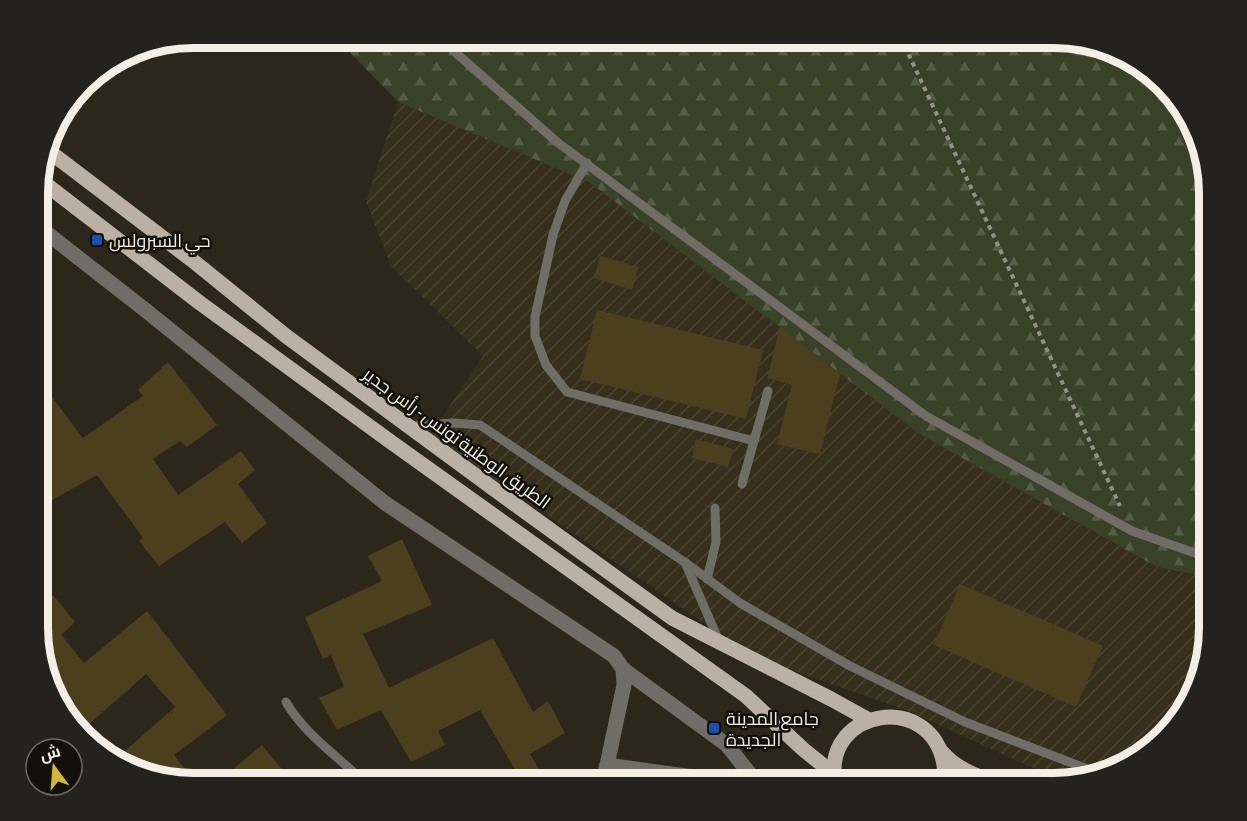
<svg xmlns="http://www.w3.org/2000/svg" width="1247" height="821" viewBox="0 0 1247 821" font-family="'Asap Condensed',Cairo,sans-serif">
	<defs>
		<pattern id="industrial-furrows" width="10" height="10" patternUnits="userSpaceOnUse" patternTransform="scale(1.5)"><rect width="10" height="10" fill="#362f1b"/><path d="M-1 1l2-2M0 10L10 0M9 11l2-2" fill="none" stroke="#4a4331"/></pattern>
		<pattern id="forest-firs" width="22" height="20" patternUnits="userSpaceOnUse" patternTransform="scale(1.5)"><rect width="22" height="20" fill="#394127"/><path d="M5 1l3.5 6h-7zM16 11l3.5 6h-7z" fill="#565d46"/></pattern>
	</defs>
	<rect width="100%" height="100%" fill="#2c271a"/>
	<polygon fill="url(#industrial-furrows)" points="398,102 589,182 919,434 1157,567 1209,577 1209,638 1183,715 1131,763 1066,783 908,711 752,656 430,435 483,356 391,266 366,202"/>
	<polygon fill="url(#forest-firs)" points="336,38 1054,38 1141,64 1189,116 1209,183 1209,577 1157,567 919,434 589,182 398,102"/>
	<g fill="#4c3f1e">
		<polygon points="600,256 639,267 632,290 594,278"/>
		<polygon points="597,310 763,350 746,419 580,379"/>
		<polygon points="780,327 840,374 820,454 777,444 792,385 767,378"/>
		<polygon points="39,362 47,373 39,380 83,438 143,396 138,390 168,362 217,425 187,447 180,441 153,459 178,495 241,451 255,470 238,484 267,523 242,543 225,522 159,566 139,541 143,538 97,475 43,505 39,500 39,466 46,461 39,453"/>
		<polygon points="696,439 733,449 728,467 692,458"/>
		<polygon points="402,539 432,605 363,634 389,688 493,638 533,712 548,701 565,733 530,754 547,783 502,783 518,775 480,710 438,731 445,745 411,762 381,710 337,730 319,698 344,687 331,655 323,659 305,617 382,581 368,556"/>
		<polygon points="960,584 1103,646 1076,707 934,645"/>
		<polygon points="53,595 75,622 61,635 84,663 147,611 227,715 174,755 196,783 121,761 117,758 175,707 146,674 88,725 47,672 39,648 39,608"/>
		<polygon points="262,745 293,783 216,783"/>
	</g>
	<g fill="none" stroke-linecap="round" stroke-linejoin="round">
		<polyline stroke="#949085" stroke-width="4" stroke-dasharray="4.5 4.5" stroke-linecap="butt" points="901,38 1120,506"/>
		<g stroke="#706c66" stroke-width="9">
			<polyline points="439,38 557,142 926,416 1132,531 1209,558"/>
			<polyline points="587,163 565,201 553,235 535,317 535,336 546,365 567,392 754,441"/>
			<polyline points="408,426 454,423 480,425 686,563 740,603 850,666 965,722 1098,773"/>
			<polyline points="742,484 768,391"/>
			<polyline points="686,565 719,641"/>
			<polyline points="707,579 716,542 715,508"/>
			<path d="M286 702C305 735 338 756 365 783"/>
		</g>
		<g stroke="#706c66" stroke-width="15">
			<polyline points="39,227 144,309 385,503 614,656 623,669 624,685 607,765 602,783"/>
			<polyline points="623,669 727,745 757,783"/>
			<polyline points="607,765 736,783"/>
		</g>
		<g stroke="#bab0a4" stroke-width="15">
			<polyline points="46,149 192,260 286,336 498,492 672,618 831,699 869,720"/>
			<polyline points="39,179 200,303 391,442 746,696 804,750 834,774"/>
			<path d="M941 751C956 769 976 776 998 783"/>
			<path d="M835 781C823 708 932 691 944 765 945 771 943 777 943 783"/>
		</g>
	</g>
	<g fill="#1a4fb4" stroke="#12100a" stroke-width="2">
		<rect x="91" y="234" width="12" height="12" rx="3"/>
		<rect x="708" y="722" width="12" height="12" rx="3"/>
	</g>
	<g text-anchor="middle" dominant-baseline="central" stroke-width="5" stroke-linejoin="round" paint-order="stroke">
		<g font-size="18" fill="#f3efe7" stroke="#12100a" text-anchor="start">
			<text x="109" y="240">حي السبرولس</text>
			<text x="726" y="718">جامع المدينة<tspan x="726" dy="21">الجديدة</tspan></text>
		</g>
		<g font-size="18" fill="#f3efe7" stroke="#12100a">
			<text transform="translate(457 438) rotate(36)">الطريق الوطنية تونس - رأس جدير</text>
		</g>
	</g>
	<path d="M0 0H1247V821H0ZM193 48H1054A145 145 0 0 1 1199 193V628A145 145 0 0 1 1054 773H193A145 145 0 0 1 48 628V193A145 145 0 0 1 193 48Z" fill="#24221c" fill-rule="evenodd"/>
	<path fill="none" stroke="#f3efe7" stroke-width="8" d="M193 48H1054A145 145 0 0 1 1199 193V628A145 145 0 0 1 1054 773H193A145 145 0 0 1 48 628V193A145 145 0 0 1 193 48Z"/>
	<g transform="translate(54 767) rotate(344)"><circle r="28" fill="#12100a" stroke="#6c6962" stroke-width="1.5"/>
	<path d="M0-4.5L10 22L0 15L-10 22Z" fill="#d4b535"/>
	<text y="-9" font-size="16" font-weight="bold" text-anchor="middle" fill="#f3efe7">ش</text>
	</g>
</svg>
